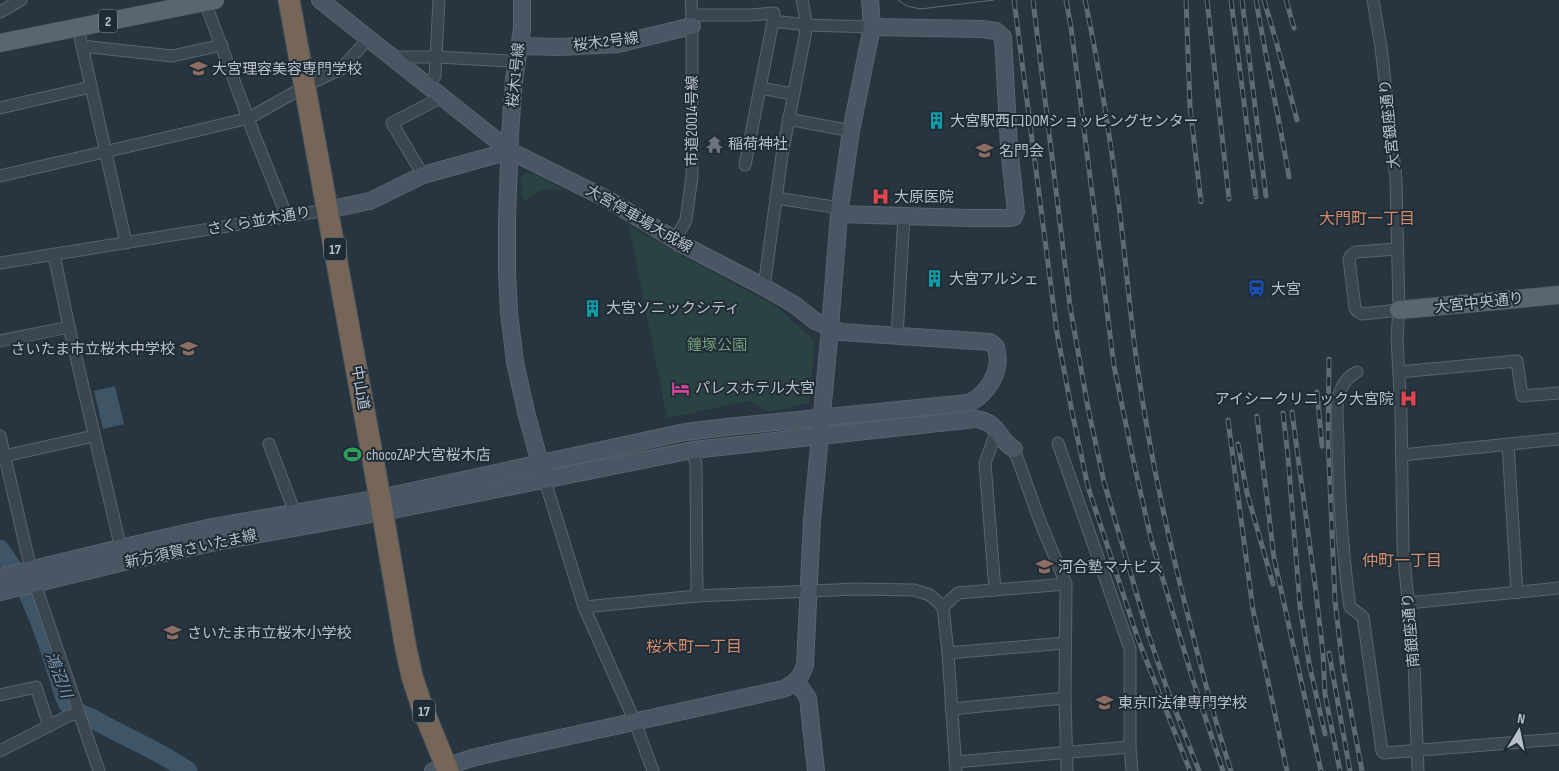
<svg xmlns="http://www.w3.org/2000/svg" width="1559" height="771" viewBox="0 0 1559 771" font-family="'Sofia Sans Condensed','Noto Sans JP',sans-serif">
	<rect width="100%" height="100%" fill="#273540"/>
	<g fill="#2a4342">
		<path d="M527 173C540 175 554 185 566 191 549 188 540 187 527 201L521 195 522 187 520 177Z"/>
		<polygon points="629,226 777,307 815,341 809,403 770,412 749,401 667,418"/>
	</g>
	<polygon fill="#3e5568" points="115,386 124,424 103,429 94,391"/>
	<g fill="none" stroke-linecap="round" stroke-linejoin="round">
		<path stroke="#3e5568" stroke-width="19" d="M0 549C8 561 16 572 23 584 38 612 48 643 57 673 60 682 65 703 71 708 78 714 88 715 95 720 126 738 159 750 188 771"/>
		<defs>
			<g id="street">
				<polyline points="802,0 807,25 872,27"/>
				<polyline points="1373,0 1381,47 1396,179 1399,310 1397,337 1401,414 1403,548 1414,663 1418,771"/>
				<polyline points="205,2 255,137 287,217"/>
				<polyline points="0,12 21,0"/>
				<polyline points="692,15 751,15 774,13 773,21 807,25 782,155 764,287"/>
				<polyline points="78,28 126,243"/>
				<polyline points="82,46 172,56 222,45"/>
				<polyline points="391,57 437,57 509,61"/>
				<polyline points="427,86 435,76 439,0"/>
				<polyline points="760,88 793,94"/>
				<polyline points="0,108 91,87"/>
				<polyline points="788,119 851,131"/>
				<polyline points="745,165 773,21"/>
				<polyline points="423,175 392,123 442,97"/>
				<polyline points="0,176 191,132 249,118 313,82 341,69 368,39"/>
				<polyline points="776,198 840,208"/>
				<polyline points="675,240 686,220 692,176 692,15 691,0"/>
				<polyline points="1397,249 1356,252 1351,255 1349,259 1355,308 1358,312 1362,314 1399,310"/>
				<polyline points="54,255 69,327 122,553"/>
				<polyline points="0,263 327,210"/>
				<polyline points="897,336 904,216"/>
				<polyline points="0,341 69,327"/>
				<path d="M1357 372C1348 376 1342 385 1339 395 1335 406 1338 430 1338 442 1339 497 1342 552 1350 607L1363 617 1382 751 1384 753 1559 739"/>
				<polyline points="1399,372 1517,361 1522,396 1559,393"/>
				<polyline points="0,436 31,570"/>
				<polyline points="1058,443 1130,649 1130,747 1132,771"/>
				<polyline points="269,444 295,513"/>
				<polyline points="1508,444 1517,593"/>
				<polyline points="1014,449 1041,524 1066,584 1065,698 1067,771"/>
				<polyline points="693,450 696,465 697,596"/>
				<polyline points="1402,455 1559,439"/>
				<polyline points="0,457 94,436"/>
				<polyline points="545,481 584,607 635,722 653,771"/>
				<polyline points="35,584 99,771"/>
				<polyline points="995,590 985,463 997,430"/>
				<polyline points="1408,603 1559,588"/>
				<polyline points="584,607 697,596 856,589 914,590 930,595 943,607"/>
				<polyline points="948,653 1065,643"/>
				<polyline points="0,695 36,687 49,726"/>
				<polyline points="951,709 1065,698"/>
				<polyline points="0,751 68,716 79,713"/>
				<polyline points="955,762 1130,747"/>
				<polyline points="956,771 948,653 943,607 958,593 1066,584"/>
			</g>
			<g id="secondary">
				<polyline points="522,0 522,29 514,80 510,134 507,219 507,273 509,312 515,362 527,416 543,474"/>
				<polyline points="519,46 559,47 618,44 692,26"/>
				<polyline points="327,210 370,201 423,175 510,151"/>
				<polyline points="839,214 968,218 1011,218 1014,217 1016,212 1009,146 1003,37 996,31 982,29 872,27"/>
				<path d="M0 577 120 548 212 527 380 498 685 432 727 427 968 403C982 398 994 382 997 367 999 360 997 353 996 347L990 342 841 332 815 321 795 305 764 287 680 243 607 199 510 151 320 0"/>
				<path d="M0 592 124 562 216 542 383 512 693 450 975 419C1001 422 997 440 1014 449"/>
				<polyline points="797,682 808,698 816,771"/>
				<path d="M433 771 472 758 506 750 783 689C795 684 801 678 805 665L812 521 830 328 839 214 851 131 872 27 870 0"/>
			</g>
			<g id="primary">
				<polyline points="0,43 215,0"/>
				<polyline points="1399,310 1559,295"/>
			</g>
			<polyline id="highway" points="289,0 380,498 406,649 412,676 422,707 448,771"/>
		</defs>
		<use href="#street" stroke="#59646d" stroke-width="13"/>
		<use href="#secondary" stroke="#59646d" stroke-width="18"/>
		<use href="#primary" stroke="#455059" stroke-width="19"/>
		<use href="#highway" stroke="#46515a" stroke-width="23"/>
		<use href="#street" stroke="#3b4650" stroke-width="11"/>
		<use href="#secondary" stroke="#495663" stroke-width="16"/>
		<use href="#primary" stroke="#596670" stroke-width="18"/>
		<use href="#highway" stroke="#766658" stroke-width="21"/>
		<polyline stroke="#5d6b77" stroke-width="1" points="898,0 907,6 920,9 994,0"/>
		<defs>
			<g id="rail">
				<polyline points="1014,0 1057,333 1072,412 1088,487 1138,639 1190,771"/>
				<polyline points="1033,0 1070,306 1088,408 1104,482 1148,633 1166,686 1199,771"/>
				<polyline points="1066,0 1071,27 1114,366 1133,459 1151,539 1192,677 1223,771"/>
				<path d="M1085 0C1100 71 1111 143 1120 214 1126 264 1130 314 1137 364 1148 444 1165 524 1185 604 1199 660 1213 716 1231 771"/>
				<polyline points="1186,0 1190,106 1201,202"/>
				<polyline points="1207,0 1229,199"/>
				<polyline points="1231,0 1256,197"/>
				<polyline points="1242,0 1266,196"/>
				<path d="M1256 0C1266 59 1279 118 1289 177"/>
				<polyline points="1264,0 1276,41 1297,120"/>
				<polyline points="1286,0 1294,28"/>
				<polyline points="1329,359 1328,439 1335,601 1343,669 1362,771"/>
				<polyline points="1317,392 1322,446"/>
				<polyline points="1292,412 1316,592 1323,654 1325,694 1340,771"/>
				<polyline points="1283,413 1288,457 1300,606 1309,663 1325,734"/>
				<polyline points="1257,416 1274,558 1321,771"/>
				<polyline points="1228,420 1253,610 1287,771"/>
				<polyline points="1238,444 1247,493 1273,584"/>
				<polyline points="1329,653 1350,771"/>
			</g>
		</defs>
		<use href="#rail" stroke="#5d6b77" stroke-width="5"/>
		<use href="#rail" stroke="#202c35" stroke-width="3" stroke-dasharray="9" stroke-linecap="butt"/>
	</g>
	<defs>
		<symbol id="university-bare" viewBox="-9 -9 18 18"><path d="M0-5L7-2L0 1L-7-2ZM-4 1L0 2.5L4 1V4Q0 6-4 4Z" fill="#8d6e63" stroke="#202c35" stroke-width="2.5" paint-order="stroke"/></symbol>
		<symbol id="building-bare" viewBox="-9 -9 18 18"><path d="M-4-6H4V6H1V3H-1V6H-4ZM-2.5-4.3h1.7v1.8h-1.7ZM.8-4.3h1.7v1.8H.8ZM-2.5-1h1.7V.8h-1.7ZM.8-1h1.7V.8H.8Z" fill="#0f9aa8" stroke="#202c35" stroke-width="2.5" paint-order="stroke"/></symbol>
		<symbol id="temple-bare" viewBox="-9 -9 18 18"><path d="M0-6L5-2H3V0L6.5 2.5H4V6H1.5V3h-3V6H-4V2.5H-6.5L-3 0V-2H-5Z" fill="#6b7280" stroke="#202c35" stroke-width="2.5" paint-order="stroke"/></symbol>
		<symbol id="hospital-bare" viewBox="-9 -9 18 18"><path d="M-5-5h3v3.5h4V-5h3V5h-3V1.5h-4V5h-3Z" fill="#e0444e" stroke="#202c35" stroke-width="2.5" paint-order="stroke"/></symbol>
		<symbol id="station-bare" viewBox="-9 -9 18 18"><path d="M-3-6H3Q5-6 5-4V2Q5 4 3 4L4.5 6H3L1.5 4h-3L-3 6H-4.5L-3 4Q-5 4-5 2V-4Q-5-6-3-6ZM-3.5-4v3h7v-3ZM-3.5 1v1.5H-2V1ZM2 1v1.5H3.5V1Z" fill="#1a4fb4" stroke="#202c35" stroke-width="2.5" paint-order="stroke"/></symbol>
		<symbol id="school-bare" viewBox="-9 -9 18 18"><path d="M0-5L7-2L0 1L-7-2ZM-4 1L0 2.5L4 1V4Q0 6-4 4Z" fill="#8d6e63" stroke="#202c35" stroke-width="2.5" paint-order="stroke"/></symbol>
		<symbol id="hotel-bare" viewBox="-9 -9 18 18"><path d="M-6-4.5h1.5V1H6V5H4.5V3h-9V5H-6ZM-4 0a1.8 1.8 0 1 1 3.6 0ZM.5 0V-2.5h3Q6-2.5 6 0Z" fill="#d1479c" stroke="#202c35" stroke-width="2.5" paint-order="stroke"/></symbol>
		<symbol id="stadium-bare" viewBox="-9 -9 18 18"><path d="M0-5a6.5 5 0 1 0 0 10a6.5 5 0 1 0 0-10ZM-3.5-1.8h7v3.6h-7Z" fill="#2e9e5b" stroke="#202c35" stroke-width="2.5" paint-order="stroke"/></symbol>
	</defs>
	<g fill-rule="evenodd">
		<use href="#university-bare" x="186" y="56" width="25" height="25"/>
		<use href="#building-bare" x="924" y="108" width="25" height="25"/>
		<use href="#temple-bare" x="702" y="132" width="25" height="25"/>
		<use href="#university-bare" x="972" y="138" width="25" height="25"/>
		<use href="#hospital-bare" x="868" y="184" width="25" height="25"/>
		<use href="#building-bare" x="922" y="266" width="25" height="25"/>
		<use href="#station-bare" x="1244" y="276" width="25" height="25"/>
		<use href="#building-bare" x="580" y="296" width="25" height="25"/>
		<use href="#school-bare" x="176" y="336" width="25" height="25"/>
		<use href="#hotel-bare" x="668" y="376" width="25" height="25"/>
		<use href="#hospital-bare" x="1396" y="386" width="25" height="25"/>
		<use href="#stadium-bare" x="340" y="442" width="25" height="25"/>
		<use href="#university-bare" x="1032" y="554" width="25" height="25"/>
		<use href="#school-bare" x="160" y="620" width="25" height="25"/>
		<use href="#university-bare" x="1092" y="690" width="25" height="25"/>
	</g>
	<g text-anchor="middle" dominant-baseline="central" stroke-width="4" stroke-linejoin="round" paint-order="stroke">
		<g fill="#202c35" stroke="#8a949d" stroke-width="1">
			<rect x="99" y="9.5" width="18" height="23" rx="4"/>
			<rect x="324" y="237.5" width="22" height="23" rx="4"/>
			<rect x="413" y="699.5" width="22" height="23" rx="4"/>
		</g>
		<g font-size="14" font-weight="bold" fill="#b8c1ca">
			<text x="108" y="21">2</text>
			<text x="335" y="249">17</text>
			<text x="424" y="711">17</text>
		</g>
		<g font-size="15" fill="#b8c1ca" stroke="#202c35">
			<text transform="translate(606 42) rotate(-7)">桜木2号線</text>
			<text transform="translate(516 75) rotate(-84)">桜木1号線</text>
			<text transform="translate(692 121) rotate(-90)">市道20014号線</text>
			<text transform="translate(1390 124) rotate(-96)">大宮銀座通り</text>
			<text transform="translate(639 219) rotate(30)">大宮停車場大成線</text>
			<text transform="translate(259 221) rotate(-10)">さくら並木通り</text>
			<text transform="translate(1479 303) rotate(-6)">大宮中央通り</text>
			<text transform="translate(360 388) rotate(80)">中山道</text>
			<text transform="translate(191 549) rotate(-12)">新方須賀さいたま線</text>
			<text transform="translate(1411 630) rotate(-95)">南銀座通り</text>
		</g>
		<g font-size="15" fill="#b8c1ca" stroke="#202c35" text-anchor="start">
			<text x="212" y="69">大宮理容美容専門学校</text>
			<text x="950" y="121">大宮駅西口DOMショッピングセンター</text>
			<text x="728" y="144">稲荷神社</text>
			<text x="999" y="151">名門会</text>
			<text x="894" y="197">大原医院</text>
			<text x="949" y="279">大宮アルシェ</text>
			<text x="1271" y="289">大宮</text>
			<text x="606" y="308">大宮ソニックシティ</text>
			<text x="175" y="349" text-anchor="end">さいたま市立桜木中学校</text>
			<text x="695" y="388">パレスホテル大宮</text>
			<text x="1394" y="399" text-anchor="end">アイシークリニック大宮院</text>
			<text x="366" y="455">chocoZAP大宮桜木店</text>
			<text x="1058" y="567">河合塾マナビス</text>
			<text x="187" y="633">さいたま市立桜木小学校</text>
			<text x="1118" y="703">東京IT法律専門学校</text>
		</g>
		<g font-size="15" fill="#779f7b" stroke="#202c35">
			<text x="717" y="345">鐘塚公園</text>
		</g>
		<g font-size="16" fill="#d28b6c" stroke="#202c35">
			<text x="1367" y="219">大門町一丁目</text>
			<text x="1402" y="561">仲町一丁目</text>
			<text x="694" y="647">桜木町一丁目</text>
		</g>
		<g font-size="16" font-style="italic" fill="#7a96ac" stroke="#202c35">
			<text transform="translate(58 675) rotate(69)">鴻沼川</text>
		</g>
	</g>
	<g transform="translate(1519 731) rotate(10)" stroke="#202c35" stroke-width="4" paint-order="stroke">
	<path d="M0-4L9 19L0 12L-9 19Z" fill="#b8c1ca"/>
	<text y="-8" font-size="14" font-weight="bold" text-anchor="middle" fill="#b8c1ca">N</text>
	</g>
</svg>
